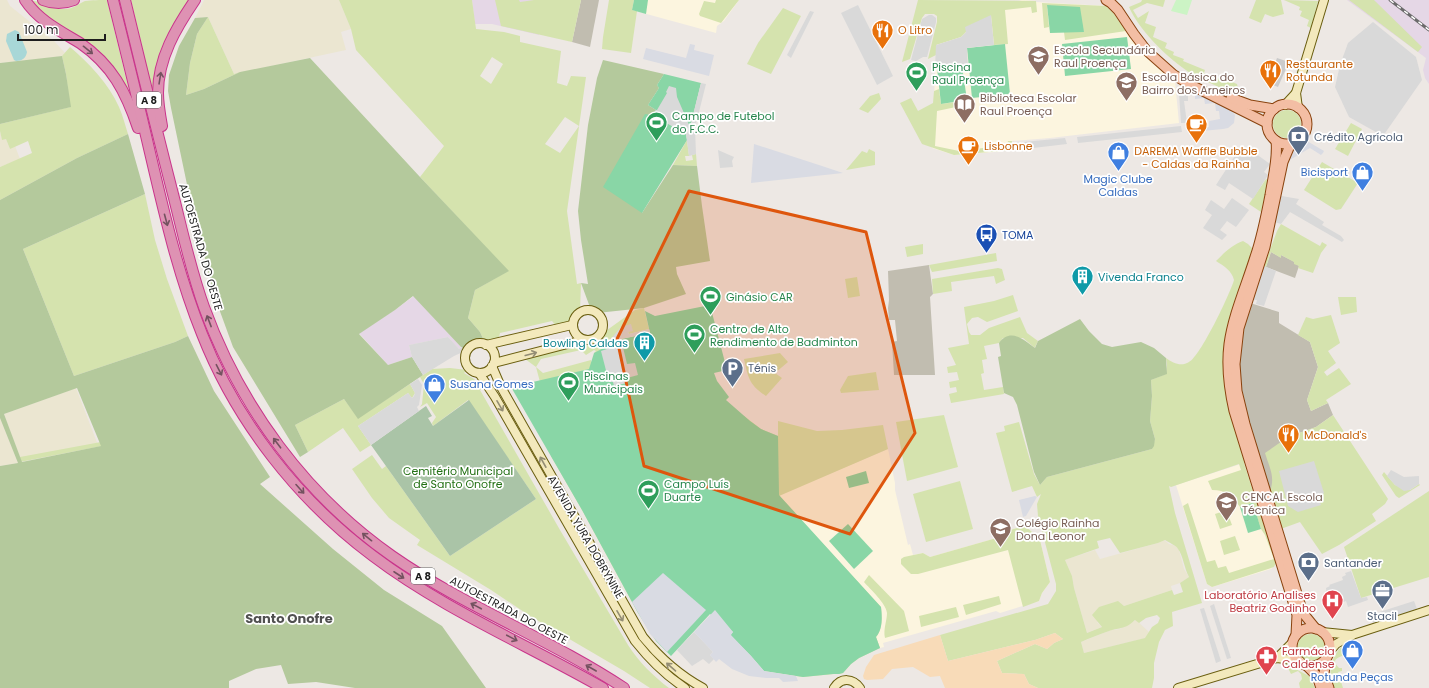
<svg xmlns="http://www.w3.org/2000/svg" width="1429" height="688" viewBox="0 0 1429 688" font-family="Poppins,sans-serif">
	<rect width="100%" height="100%" fill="#ede8e4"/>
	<g fill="#e5d7e6">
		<polygon points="472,0 534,0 539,35 492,24 475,24"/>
		<polygon points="1347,0 1429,0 1429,84 1425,78 1423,70 1426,58"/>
		<polygon points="414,296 461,347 459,349 448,337 409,345 412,357 388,365 359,333 395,310"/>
	</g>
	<g fill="#fcf5df">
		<polygon points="634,0 739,0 724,21 717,26 716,33 632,10"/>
		<polygon points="1022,0 1036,1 1036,2 1106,6 1114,14 1130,37 1144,54 1154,64 1175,81 1179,123 1050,138 1012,141 1013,150 995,152 954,155 932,148 937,26"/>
		<polygon points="888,449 895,483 895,490 908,545 910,544 913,555 923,553 930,557 1007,535 1010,530 1025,526 1038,537 1040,540 1050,582 1042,593 1039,601 1000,613 996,611 883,643 884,647 880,648 876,637 779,495"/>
		<polygon points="1244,463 1275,557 1275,565 1271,569 1212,587 1207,584 1176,485"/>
	</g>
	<polygon fill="#cbcbcb" points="1277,58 1289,62 1278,87 1268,83"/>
	<g fill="#c1bdb0">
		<polygon points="581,0 599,0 590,47 572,42"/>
		<polygon points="1271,252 1280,257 1281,255 1295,262 1299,266 1295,278 1266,267"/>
		<polygon points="929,265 933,294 930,297 935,375 894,375 892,342 897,341 895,320 889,320 888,308 889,300 888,271"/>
		<polygon points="1250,303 1279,312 1279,323 1310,342 1318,367 1307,400 1311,411 1328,403 1333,415 1316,427 1288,437 1269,500 1245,424 1236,345"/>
	</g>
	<g fill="#ebe6d1">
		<polygon points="0,0 7,0 10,6 54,41 65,53 62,56 57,57 0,63"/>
		<polygon points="204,0 339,0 351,29 341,32 346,50 234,74 208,17 195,18"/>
		<polygon points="0,131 2,139 6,139 10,149 15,146 20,159 0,167"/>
		<polygon points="76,388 98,445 21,460 4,414"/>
		<polygon points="0,418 18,463 0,466"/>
		<polygon points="1164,540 1169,544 1176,546 1179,550 1184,569 1189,577 1180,583 1171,586 1172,590 1124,606 1118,602 1097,622 1102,627 1087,633 1074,588 1072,576 1065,560 1095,550 1100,559 1158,543"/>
		<polygon points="1136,620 1149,632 1146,638 1084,653 1081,642 1111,630 1120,629"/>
	</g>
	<g fill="#d5e3ae" fill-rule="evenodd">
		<path d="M28 0C41 0 51 10 65 9 73 9 78 4 85 1 91 0 101 0 107 0L130 95 121 80 46 18Z"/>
		<path d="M131 0H190C179 17 167 33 161 51 156 66 155 82 154 97Z"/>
		<path d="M339 0H472L476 29 504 32 520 36V42L561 51 557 83 567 86 571 76 586 77 567 211 577 284 581 283 580 312 573 319 572 325 557 327 552 321 500 333 498 341 486 345 480 332 468 318 475 290 508 271 420 177 444 146 356 50 351 29ZM492 57 503 64 491 84 480 76ZM565 117 579 126 560 153 545 144Z"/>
		<polygon points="495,0 519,0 520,2 534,0 581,0 572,42 501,26"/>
		<polygon points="609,0 634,0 632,10 637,11 631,53 602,49 603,37"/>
		<polygon points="716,0 739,0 721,23 700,16 699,14 704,1 715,3"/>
		<polygon points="918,0 1036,1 1037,12 1032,13 1031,7 1005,10 1008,44 994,45 991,16 966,32 961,37 936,45 936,55 928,59 937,22 937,16 934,14 925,14 922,18 910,59 902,62"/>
		<path d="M1142 0H1165L1163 7 1147 3 1133 10 1138 18 1149 11 1145 23 1156 27 1153 37 1167 43 1165 48 1174 52 1173 55 1184 59 1183 61 1205 70 1204 73 1226 81 1227 80 1237 84 1238 88 1236 94C1223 89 1210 83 1197 77 1173 64 1140 32 1129 7L1141 2Z"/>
		<polygon points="1256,0 1281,0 1284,14 1273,17 1265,14 1261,23 1249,18"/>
		<polygon points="1284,0 1318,1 1311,28 1307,26 1309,20 1300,16 1302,11 1299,10 1300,7"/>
		<polygon points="1349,0 1374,0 1422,47 1418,52"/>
		<polygon points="1042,3 1106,6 1114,14 1126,31 1065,40 1064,32 1084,32 1047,5 1049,27 1044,28"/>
		<polygon points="783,8 801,16 771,74 747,64 758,43"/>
		<polygon points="208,17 234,74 240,72 204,89 186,95 190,63 197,34"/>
		<path d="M70 47C89 63 109 84 119 107 123 116 125 125 128 134L77 158 0 200V167L32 153 28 141 10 149 6 139 2 140 0 131V124L70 107 66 74 62 56Z"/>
		<polygon points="939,89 941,104 956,102 956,107 937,111 935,146 959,151 1007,145 1008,141 1012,141 1013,150 954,155 922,144 900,103 911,98 918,111 933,103 934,91"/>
		<polygon points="879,93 881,99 868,113 859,109 870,96"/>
		<circle cx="1287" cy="124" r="14"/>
		<polygon points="1351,123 1362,129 1348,156 1335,149"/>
		<polygon points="687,140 689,156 685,156 686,161 693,160 692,155 696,154 697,166 673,165"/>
		<polygon points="869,149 875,152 875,165 846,170 862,151 867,153"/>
		<polygon points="1322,162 1358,183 1341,209 1336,210 1304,190"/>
		<polygon points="1266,179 1268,180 1261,212 1249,204"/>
		<polygon points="145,194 155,240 167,279 188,336 175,342 74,376 23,249"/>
		<polygon points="1281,224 1320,246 1322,242 1327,245 1321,253 1313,273 1298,268 1299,266 1294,264 1294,262 1281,255 1281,258 1271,252 1266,267 1264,266 1277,231"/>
		<path d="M1243 241 1248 244 1253 249 1232 326 1250 461 1244 463 1256 501 1275 557 1276 563 1274 567 1212 587 1207 584 1183 506 1188 503 1207 562 1215 560 1218 568 1226 566 1229 573 1274 559 1265 535 1261 529 1253 504 1240 507C1232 496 1226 490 1212 490L1208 481 1241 470 1239 464 1171 487 1169 486 1175 513 1202 603 1172 612 1173 626 1165 630 1159 642 1154 663V678L1152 688H1038L1029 684 1024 674 1002 673 997 661 1035 644 1047 649 1054 643 1063 639 1055 633 1035 640 948 661 940 635 1048 604 1056 591V584L1038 516 1037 504 1041 494 1037 497 1032 486 1012 492 996 433 1005 431 1004 426 1019 422 1034 474 1040 485 1047 477 1152 449 1155 439 1150 421 1152 396 1151 380 1166 374 1167 365 1166 358C1173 363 1181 367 1189 362 1200 357 1230 294 1234 280 1232 271 1224 266 1216 261 1225 252 1232 245 1243 241ZM1110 538 1120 553 1158 543 1165 540C1169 543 1176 545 1178 549 1183 555 1184 568 1189 577L1180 583 1183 592 1174 595 1172 590 1124 606 1118 601 1099 607 1092 615 1102 627 1087 633 1074 588 1072 576 1065 560 1099 548 1097 541ZM1157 615 1160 618 1158 623 1152 627 1145 638 1084 653 1081 642C1090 638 1100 634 1109 631 1121 627 1124 630 1135 620L1139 623 1146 618Z"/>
		<polygon points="923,244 923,254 907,257 905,247"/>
		<polygon points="996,253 997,261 932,272 929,265"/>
		<polygon points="998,268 1002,269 1005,280 996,284 994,276 951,282 952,291 933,294 932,279"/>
		<polygon points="857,277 860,296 848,298 845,279"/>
		<polygon points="1013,295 1018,311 987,322 978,317 972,318 967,324 969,332 971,335 980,335 989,328 1020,317 1027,333 1038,341 1035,347 1035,348 1023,338 1003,338 999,343 984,346 987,359 982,360 984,373 981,374 984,390 1003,387 1004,394 951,403 949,394 957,392 956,387 950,388 949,382 959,380 957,372 948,373 947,367 956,365 948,348 969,344 964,307 994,301"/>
		<polygon points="1338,297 1356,297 1357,312 1341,315"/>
		<path d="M644 308 649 329 629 334 628 332 631 324 599 348 606 345 607 349 663 429 744 416 761 429 778 436V421L817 431 842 430 883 425 888 449 779 496 881 607C882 616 883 629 876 637L880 648 859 658 851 664 843 673 839 674H834L803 677 764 671 802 663 664 574 632 602 582 510 551 456 597 367 594 353 596 351 594 350 586 355 581 350 541 359 536 367 543 373 591 360 593 368 540 382 536 367 521 356 583 340H592L596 338 635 310Z"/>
		<polygon points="1331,315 1340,343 1328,351 1336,363 1324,372 1327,376 1339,368 1351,384 1326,400 1328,403 1311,411 1307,400 1318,367 1310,342 1298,335 1306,317 1313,319"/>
		<path d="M780 353 788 362 775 373 782 378 766 396C749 385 748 377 744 359Z"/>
		<path d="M450 368 467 370 464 373 474 379 483 388 480 390 560 530 628 645C639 662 653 676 669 688H650L624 671 530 616 491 590 417 545 420 540 389 518 372 498 352 469 372 455 382 469 386 466 450 556 536 499 468 400 433 426 432 423 436 417 427 403 420 407 422 404 424 384 420 377 432 369Z"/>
		<polygon points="876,372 879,390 841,393 840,390 848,376"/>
		<polygon points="410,384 415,393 412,398 408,393 358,426 371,445 360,452 343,428 308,452 295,425 344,399 358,418"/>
		<polygon points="944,415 958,467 907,481 896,422"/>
		<path d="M1333 415 1388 499 1385 504 1372 514 1376 521 1339 545 1322 554 1300 522 1278 530 1268 497C1276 478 1271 472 1265 453L1288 437 1316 427Z"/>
		<polygon points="101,442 102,446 20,462 20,457"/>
		<polygon points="1384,472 1395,485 1410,490 1419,484 1420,485 1399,498 1396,496 1382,475"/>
		<polygon points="960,481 973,529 926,542 913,494"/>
		<polygon points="1429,491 1429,577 1361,598 1344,547"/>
		<polygon points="1224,511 1229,517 1232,525 1220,529 1215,514"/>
		<polygon points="1025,526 1038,537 1040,540 1050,582 1042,593 1039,601 1023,607 1008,550 918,574 911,574 901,564 901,559 904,557 923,553 930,557 1007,535 1010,530"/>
		<polygon points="1235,536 1240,550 1224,555 1220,541"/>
		<path d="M869 575 904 611 909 631 885 638C883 629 887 621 887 613 886 603 870 589 864 582Z"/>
		<polygon points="999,596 1001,604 966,615 963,605"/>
		<polygon points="956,607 959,617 921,627 919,616"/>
		<circle cx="1311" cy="648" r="14"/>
		<path d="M1342 646 1344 655C1335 659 1332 660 1339 668H1342V671L1338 672 1343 688H1333C1328 673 1330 658 1342 646Z"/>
		<polygon points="1286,664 1309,676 1315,688 1300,688 1299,683 1302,679 1301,674 1298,671 1291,674"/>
	</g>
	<g fill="#b4c99c" fill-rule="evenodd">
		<polygon points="208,17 197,34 190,63 186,95 204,89 240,72 310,58 420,177 509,271 475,290 468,318 480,332 486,345 475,344 467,350 461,347 413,296 395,310 359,334 388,365 412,357 423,375 358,419 344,399 295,425 308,452 300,457 233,347 214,295 189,194 171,108 168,91 169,75 179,46 195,18"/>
		<polygon points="62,56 66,74 71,107 0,124 0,63"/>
		<polygon points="603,60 664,74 657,85 659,88 648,105 656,110 652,115 642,213 673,165 697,166 702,206 710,261 676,267 677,274 686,294 644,308 597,313 591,310 581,283 588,284 581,240 578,211 588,125 597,78"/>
		<path d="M128 134 145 194 23 249 74 376 175 342 188 336 214 391 270 477 260 484 333 549 384 590 442 626 486 688H355L316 682 288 684 281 665 256 669 229 681V688H0V466L18 463 0 418V200L77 158ZM77 388 101 446 22 462 4 414Z"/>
		<path d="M1080 319 1089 331 1102 344 1112 347 1141 342 1154 348 1166 358 1167 374 1151 380 1152 396 1150 421 1155 439 1154 446 1152 449 1047 477 1040 485 1034 472 1017 405 1013 397 1004 393 998 357 1001 356 999 343C1010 328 1023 339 1035 348L1038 341Z"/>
	</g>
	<polygon fill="#f8dbb8" points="1055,633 1063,639 1054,643 1047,649 1035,644 997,661 1002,673 1024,674 1029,684 1038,688 945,688 940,676 930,677 913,667 892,669 883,679 867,680 864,679 863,676 866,667 874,655 940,635 948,661 1035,640"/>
	<polygon fill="#aac4a7" points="469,400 536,499 450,556 371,445 426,406 432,416 428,418 433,426"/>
	<polygon fill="#ccf4c5" points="1176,0 1192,0 1187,15 1171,11"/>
	<g fill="#89d6a6">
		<polygon points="634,0 648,0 646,14 632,10"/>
		<polygon points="1047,5 1080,7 1084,32 1050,33"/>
		<polygon points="1127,37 1131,69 1065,76 1062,44"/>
		<polygon points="1005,44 1010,94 972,98 967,48"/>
		<polygon points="962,66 967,100 941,104 937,68"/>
		<polygon points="664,74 701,83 690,128 685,129 687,140 642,213 603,187 645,114 652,115 656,110 648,105 659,88 657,85"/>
		<path d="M710 305 727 370 714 373 717 381 729 397 726 400 750 421 761 429 778 436 779 495 881 607C882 616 883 629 876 637L880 648 859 658 851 664 843 673 839 674H833L803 677 764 671 751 656 730 635 733 632 710 614 671 656 656 641 638 613 582 510 511 387 589 369 594 353 621 339 650 333 645 311 655 316Z"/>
		<polygon points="866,471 869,483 849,488 846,477"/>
		<polygon points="1253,503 1261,529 1248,533 1240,507"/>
		<polygon points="848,524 873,551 854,569 829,541"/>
	</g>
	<g fill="#d9d9d9">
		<polygon points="858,5 893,76 877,85 841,13"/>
		<polygon points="810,11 814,12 791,58 787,55"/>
		<polygon points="929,15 932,15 936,18 936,22 927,57 923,57 916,61 911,60 922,19"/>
		<polygon points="991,15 994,45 967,48 968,65 937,68 935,66 936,45 961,37 966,32 965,27"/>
		<polygon points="1373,22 1416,57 1422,80 1383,136 1349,117 1335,87 1340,65 1348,43"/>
		<polygon points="701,83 706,84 695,128 696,154 689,156 686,134 652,115 656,110 657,110 667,93 666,92 669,86 676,88 677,97 690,127"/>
		<polygon points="1181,89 1184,89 1188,93 1188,101 1184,101 1187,123 1181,123 1179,93"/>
		<polygon points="1181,126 1182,132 1078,143 1077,137"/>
		<polygon points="1065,138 1067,144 1015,150 1014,143"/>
		<polygon points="718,150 734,157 732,161 733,167 720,168"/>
		<polygon points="1238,151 1248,157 1252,151 1270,164 1264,172 1268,175 1253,199 1229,183 1225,190 1216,185"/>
		<polygon points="1276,195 1299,199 1296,204 1324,222 1322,225 1341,236 1344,240 1342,242 1290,212 1281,224 1271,221"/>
		<polygon points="1232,198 1249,210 1236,227 1227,221 1220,230 1227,235 1222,240 1203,228 1212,215 1205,210 1211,200 1224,209"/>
		<polygon points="1264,266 1276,271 1264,306 1256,304 1257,300 1253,300"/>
		<polygon points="631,324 633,331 628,332 629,334 649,329 650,333 621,339 627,364 635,363 638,375 627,378 627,383 614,386 613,382 609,382 601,351 607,349 606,346 598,348 605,339 609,341 621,327"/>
		<polygon points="448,337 459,349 461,347 467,350 454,356 423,375 412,357 409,345"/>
		<polygon points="418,379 422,385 419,405 417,407 419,411 371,445 358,426 408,393 412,398 414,396 415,393 410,384"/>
		<polygon points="1314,461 1324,493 1318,498 1321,505 1298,512 1288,506 1279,471"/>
		<polygon points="1391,470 1404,477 1419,476 1419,484 1410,490 1404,491 1395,485 1387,476"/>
		<polygon points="1351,571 1361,598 1367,597 1368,600 1348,607 1346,601 1333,606 1332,602 1329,603 1327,598 1326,599 1325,596 1327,596 1326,588 1330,586 1329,585 1343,580 1342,577 1346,575 1345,573"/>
		<polygon points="1414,601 1417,609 1373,623 1371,618 1373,614"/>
		<polygon points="1214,604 1231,658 1227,659 1210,606"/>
		<polygon points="1204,608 1221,661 1216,663 1200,609"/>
		<polygon points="694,632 713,652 710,655 714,659 709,664 703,659 692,666 677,650"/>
	</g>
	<g fill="#d9dbe3">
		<polygon points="690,44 695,45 694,50 714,55 709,76 643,59 646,48 686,58"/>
		<polygon points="1186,87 1231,110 1235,115 1234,123 1228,128 1223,129 1202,131 1201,128 1209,127 1209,121 1220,119 1219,111 1216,111 1215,103 1205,104 1204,98 1195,99 1195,95 1189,95 1184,89"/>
		<polygon points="1307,141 1324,151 1323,153 1321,155 1310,148 1288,161 1287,164 1285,163 1291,151 1302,143"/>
		<polygon points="754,144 822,166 843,173 751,183"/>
		<polygon points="1035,496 1037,497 1026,516 1023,517 1019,500"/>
		<polygon points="663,573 706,610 667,652 650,634 632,602"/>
		<polygon points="715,610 733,632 731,635 751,656 764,671 796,676 798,681 783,682 779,678 766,678 749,676 732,669 719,659 716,662 710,655 713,652 694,632"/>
	</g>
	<path fill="#a8d7d7" d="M15 30 19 32 27 52C26 58 22 61 16 61L14 60 6 41 7 34Z"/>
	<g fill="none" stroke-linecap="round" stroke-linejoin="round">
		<defs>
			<g id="secondary">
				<polyline points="1285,105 1296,93"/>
				<polyline points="1298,108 1296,93 1324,0"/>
				<circle cx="588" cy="325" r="15"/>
				<circle cx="480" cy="358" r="15"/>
				<polyline points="486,345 572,325"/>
				<polyline points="494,363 583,340"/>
				<path d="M492 366 501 387 643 637C660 658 679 675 703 688"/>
				<path d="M479 373 495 397 635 641C650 660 665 675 685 688"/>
				<polyline points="1322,632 1352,635"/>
				<polyline points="1329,652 1336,644 1352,635 1429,610"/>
				<polyline points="1277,658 1293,642"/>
				<path d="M834 688C841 677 853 678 860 688"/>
				<polyline points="1178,688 1277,658 1300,661"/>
			</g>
			<g id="primary">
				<polyline points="1106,0 1111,3 1118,10 1134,34 1147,51 1174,75 1191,85 1267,123"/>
				<polyline points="1231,98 1250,105 1274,109"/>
				<circle cx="1287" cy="124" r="20"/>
				<path d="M1276 141C1278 159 1273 176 1270 195 1266 216 1262 237 1255 257 1246 286 1233 315 1229 344 1226 367 1229 389 1234 411L1297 615 1296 635"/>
				<polyline points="1291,143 1283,162 1265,247 1239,328 1235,364 1237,391 1245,424 1303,613 1316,629"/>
				<circle cx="1311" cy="647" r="19"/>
				<polyline points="1326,658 1324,674 1329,688"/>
				<polyline points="1306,665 1317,676 1321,688"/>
			</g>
			<g id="highway">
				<path d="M25 0C38 20 60 31 80 43 112 65 126 92 138 128"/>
				<path d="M43 0C53 4 64 4 74 0"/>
				<path d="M113 0C126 52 139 105 151 157 165 217 179 277 202 334 236 421 298 500 373 556 443 609 526 644 603 688"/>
				<path d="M125 0C141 66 157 132 174 198 183 234 191 271 204 307 240 406 305 495 392 556 465 607 550 639 624 688"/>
				<path d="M162 126C160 115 158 104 158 93 158 58 176 28 195 0"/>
			</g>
		</defs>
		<use href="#secondary" stroke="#6a5e0f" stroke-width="10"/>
		<use href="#primary" stroke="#89420d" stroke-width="11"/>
		<use href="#highway" stroke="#c9348b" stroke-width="12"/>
		<use href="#secondary" stroke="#f3e9bc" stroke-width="8"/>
		<use href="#primary" stroke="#f3bea4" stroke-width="9"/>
		<use href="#highway" stroke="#de92b3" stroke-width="10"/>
		<defs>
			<polyline id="rail" points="1390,0 1429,30"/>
		</defs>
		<use href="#rail" stroke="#6b6b6b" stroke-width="3"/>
		<use href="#rail" stroke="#fff" stroke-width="1.5" stroke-dasharray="4.5" stroke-linecap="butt"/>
	</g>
	<defs><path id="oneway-shaft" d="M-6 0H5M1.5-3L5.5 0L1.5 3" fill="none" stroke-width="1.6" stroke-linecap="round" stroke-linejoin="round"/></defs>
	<g stroke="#745260">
		<use href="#oneway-shaft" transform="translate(88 50) rotate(39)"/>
		<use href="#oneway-shaft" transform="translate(160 78) rotate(-81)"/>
		<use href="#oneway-shaft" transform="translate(166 220) rotate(75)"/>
		<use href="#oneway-shaft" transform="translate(209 321) rotate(-111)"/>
		<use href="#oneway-shaft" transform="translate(219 370) rotate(63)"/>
		<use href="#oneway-shaft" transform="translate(277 443) rotate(-127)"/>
		<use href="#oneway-shaft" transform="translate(300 489) rotate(48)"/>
		<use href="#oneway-shaft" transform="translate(367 537) rotate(-141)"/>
		<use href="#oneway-shaft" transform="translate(399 575) rotate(33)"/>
		<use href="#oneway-shaft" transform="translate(476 606) rotate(-152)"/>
		<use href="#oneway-shaft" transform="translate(512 638) rotate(28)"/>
		<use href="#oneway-shaft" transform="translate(591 668) rotate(-150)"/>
	</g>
	<g stroke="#938d74">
		<use href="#oneway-shaft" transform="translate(531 354) rotate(-15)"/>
		<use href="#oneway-shaft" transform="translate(500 406) rotate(60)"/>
		<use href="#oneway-shaft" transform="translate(543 462) rotate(-119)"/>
		<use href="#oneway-shaft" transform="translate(620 616) rotate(60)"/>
		<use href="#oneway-shaft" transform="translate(671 667) rotate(-139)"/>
	</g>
	<path fill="#de560d" fill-opacity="0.2" stroke="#de560d" stroke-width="3" stroke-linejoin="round" d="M689 191 866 232 915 433 850 534 644 466 617 339Z"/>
	<defs>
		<symbol id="restaurant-pin" viewBox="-11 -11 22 30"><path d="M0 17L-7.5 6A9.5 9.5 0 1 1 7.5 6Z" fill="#e8710a" stroke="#fff"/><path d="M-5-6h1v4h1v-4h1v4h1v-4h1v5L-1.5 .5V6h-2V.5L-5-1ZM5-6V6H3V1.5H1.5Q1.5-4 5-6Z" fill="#fff"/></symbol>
		<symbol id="school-pin" viewBox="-11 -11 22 30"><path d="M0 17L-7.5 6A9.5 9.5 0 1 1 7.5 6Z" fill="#8d6e63" stroke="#fff"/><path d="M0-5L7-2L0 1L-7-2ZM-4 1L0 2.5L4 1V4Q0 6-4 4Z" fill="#fff"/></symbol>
		<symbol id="stadium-pin" viewBox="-11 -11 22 30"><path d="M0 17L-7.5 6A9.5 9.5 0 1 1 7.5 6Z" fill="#2e9e5b" stroke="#fff"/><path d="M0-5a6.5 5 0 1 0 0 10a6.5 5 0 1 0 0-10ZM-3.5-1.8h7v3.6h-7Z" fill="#fff"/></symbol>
		<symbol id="library-pin" viewBox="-11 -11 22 30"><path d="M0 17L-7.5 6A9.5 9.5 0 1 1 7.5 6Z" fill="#8d6e63" stroke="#fff"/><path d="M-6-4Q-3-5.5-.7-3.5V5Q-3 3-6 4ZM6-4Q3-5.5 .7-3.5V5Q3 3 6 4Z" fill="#fff"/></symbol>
		<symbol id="cafe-pin" viewBox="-11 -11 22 30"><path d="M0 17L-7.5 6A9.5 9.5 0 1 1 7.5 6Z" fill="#e8710a" stroke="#fff"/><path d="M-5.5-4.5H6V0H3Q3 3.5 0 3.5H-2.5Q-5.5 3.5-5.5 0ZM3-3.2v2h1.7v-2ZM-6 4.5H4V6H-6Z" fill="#fff"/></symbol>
		<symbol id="bank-pin" viewBox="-11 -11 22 30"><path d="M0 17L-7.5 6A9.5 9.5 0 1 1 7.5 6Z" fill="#5c6f8a" stroke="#fff"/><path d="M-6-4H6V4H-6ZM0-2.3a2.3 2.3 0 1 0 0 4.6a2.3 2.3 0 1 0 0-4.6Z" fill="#fff"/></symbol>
		<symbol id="shop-pin" viewBox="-11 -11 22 30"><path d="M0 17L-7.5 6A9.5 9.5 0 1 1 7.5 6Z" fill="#3f7fe0" stroke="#fff"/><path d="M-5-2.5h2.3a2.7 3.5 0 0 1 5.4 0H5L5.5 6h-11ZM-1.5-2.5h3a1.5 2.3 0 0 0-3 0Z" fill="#fff"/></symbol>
		<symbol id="bus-pin" viewBox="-11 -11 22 30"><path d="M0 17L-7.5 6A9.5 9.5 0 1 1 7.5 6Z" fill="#1a4fb4" stroke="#fff"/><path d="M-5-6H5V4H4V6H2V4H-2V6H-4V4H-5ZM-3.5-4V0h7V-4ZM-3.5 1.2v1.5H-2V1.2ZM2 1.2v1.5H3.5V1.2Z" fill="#fff"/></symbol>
		<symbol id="building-pin" viewBox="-11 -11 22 30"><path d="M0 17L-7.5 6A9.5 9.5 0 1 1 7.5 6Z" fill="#0f9aa8" stroke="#fff"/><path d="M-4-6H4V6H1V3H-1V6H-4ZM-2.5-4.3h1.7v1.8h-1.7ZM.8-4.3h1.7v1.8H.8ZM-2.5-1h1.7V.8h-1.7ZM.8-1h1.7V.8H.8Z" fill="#fff"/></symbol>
		<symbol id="parking-pin" viewBox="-11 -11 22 30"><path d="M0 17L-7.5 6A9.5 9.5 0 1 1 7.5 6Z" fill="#5c6f8a" stroke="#fff"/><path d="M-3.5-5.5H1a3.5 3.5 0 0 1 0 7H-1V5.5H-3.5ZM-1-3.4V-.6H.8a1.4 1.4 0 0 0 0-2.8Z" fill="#fff"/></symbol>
		<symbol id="office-pin" viewBox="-11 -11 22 30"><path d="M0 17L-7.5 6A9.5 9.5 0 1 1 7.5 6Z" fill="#5c6f8a" stroke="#fff"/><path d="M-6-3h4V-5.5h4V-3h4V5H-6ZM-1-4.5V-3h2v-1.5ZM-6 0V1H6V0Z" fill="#fff"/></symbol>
		<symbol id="hospital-pin" viewBox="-11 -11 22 30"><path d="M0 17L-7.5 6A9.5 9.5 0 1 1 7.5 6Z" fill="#e0444e" stroke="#fff"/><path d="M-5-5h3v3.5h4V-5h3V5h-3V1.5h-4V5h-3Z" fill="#fff"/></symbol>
		<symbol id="pharmacy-pin" viewBox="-11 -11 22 30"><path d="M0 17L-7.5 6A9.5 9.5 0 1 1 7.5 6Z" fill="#e0444e" stroke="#fff"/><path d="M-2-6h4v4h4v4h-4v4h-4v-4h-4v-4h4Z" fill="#fff"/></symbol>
	</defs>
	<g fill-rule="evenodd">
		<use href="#restaurant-pin" x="870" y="18" width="25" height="34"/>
		<use href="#school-pin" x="1026" y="44" width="25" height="34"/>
		<use href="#restaurant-pin" x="1258" y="58" width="25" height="34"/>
		<use href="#stadium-pin" x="904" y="60" width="25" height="34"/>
		<use href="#school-pin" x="1114" y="70" width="25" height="34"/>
		<use href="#library-pin" x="952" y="92" width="25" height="34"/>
		<use href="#stadium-pin" x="644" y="110" width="25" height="34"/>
		<use href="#cafe-pin" x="1184" y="112" width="25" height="34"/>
		<use href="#bank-pin" x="1286" y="124" width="25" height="34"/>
		<use href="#cafe-pin" x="956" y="134" width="25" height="34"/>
		<use href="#shop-pin" x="1106" y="140" width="25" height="34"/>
		<use href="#shop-pin" x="1350" y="160" width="25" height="34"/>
		<use href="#bus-pin" x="974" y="222" width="25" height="34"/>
		<use href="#building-pin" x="1070" y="264" width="25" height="34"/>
		<use href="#stadium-pin" x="698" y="284" width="25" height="34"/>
		<use href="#stadium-pin" x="682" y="322" width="25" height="34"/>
		<use href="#building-pin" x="632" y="330" width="25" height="34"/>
		<use href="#parking-pin" x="720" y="356" width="25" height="34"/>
		<use href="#stadium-pin" x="556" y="370" width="25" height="34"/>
		<use href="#shop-pin" x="422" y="372" width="25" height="34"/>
		<use href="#restaurant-pin" x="1276" y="422" width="25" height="34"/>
		<use href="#stadium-pin" x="636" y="478" width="25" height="34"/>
		<use href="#school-pin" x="1214" y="490" width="25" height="34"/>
		<use href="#school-pin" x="988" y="516" width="25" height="34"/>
		<use href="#bank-pin" x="1296" y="550" width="25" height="34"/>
		<use href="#office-pin" x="1370" y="578" width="25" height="34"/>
		<use href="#hospital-pin" x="1320" y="588" width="25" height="34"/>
		<use href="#shop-pin" x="1340" y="638" width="25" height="34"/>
		<use href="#pharmacy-pin" x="1254" y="644" width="25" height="34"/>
	</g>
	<g text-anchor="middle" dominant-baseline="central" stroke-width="3.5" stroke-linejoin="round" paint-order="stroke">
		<g fill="#fff" stroke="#616161" stroke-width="1">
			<rect x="137" y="92" width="24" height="16" rx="3"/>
			<rect x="411" y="568" width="24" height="16" rx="3"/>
		</g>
		<g font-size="10" font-weight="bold" fill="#1d1d1d">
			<text x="149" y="100">A 8</text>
			<text x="423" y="576">A 8</text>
		</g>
		<g font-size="11" fill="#c56008" stroke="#fff" text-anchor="start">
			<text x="898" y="30">O Litro</text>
			<text x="1286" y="64">Restaurante<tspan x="1286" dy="13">Rotunda</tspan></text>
			<text x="984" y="146">Lisbonne</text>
			<text x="1196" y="151" text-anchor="middle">DAREMA Waffle Bubble<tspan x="1196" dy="13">- Caldas da Rainha</tspan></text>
			<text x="1304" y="435">McDonald's</text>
		</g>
		<g font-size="11" fill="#785e54" stroke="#fff" text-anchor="start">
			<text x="1054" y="50">Escola Secundária<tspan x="1054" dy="13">Raul Proença</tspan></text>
			<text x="1142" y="77">Escola Básica do<tspan x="1142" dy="13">Bairro dos Arneiros</tspan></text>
			<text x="980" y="98">Biblioteca Escolar<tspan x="980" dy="13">Raul Proença</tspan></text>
			<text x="1242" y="497">CENCAL Escola<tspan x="1242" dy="13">Técnica</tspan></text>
			<text x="1016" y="523">Colégio Rainha<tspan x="1016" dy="13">Dona Leonor</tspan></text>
		</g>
		<g font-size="11" fill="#27864d" stroke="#fff" text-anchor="start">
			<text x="932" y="67">Piscina<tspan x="932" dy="13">Raul Proença</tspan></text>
			<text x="672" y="116">Campo de Futebol<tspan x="672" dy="13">do F.C.C.</tspan></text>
			<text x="726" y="297">Ginásio CAR</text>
			<text x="710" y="329">Centro de Alto<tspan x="710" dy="13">Rendimento de Badminton</tspan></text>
			<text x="584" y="376">Piscinas<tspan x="584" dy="13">Municipais</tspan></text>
			<text x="664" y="484">Campo Luís<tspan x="664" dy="13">Duarte</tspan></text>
		</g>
		<g font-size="11" fill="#4e5e75" stroke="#fff" text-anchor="start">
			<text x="1314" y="137">Crédito Agrícola</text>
			<text x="748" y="368">Ténis</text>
			<text x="1324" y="563">Santander</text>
			<text x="1382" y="616" text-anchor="middle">Stacil</text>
		</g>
		<g font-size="11" fill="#366cbe" stroke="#fff">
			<text x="1348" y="172" text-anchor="end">Bicisport</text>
			<text x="1118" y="179">Magic Clube<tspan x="1118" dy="13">Caldas</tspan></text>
			<text x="450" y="384" text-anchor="start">Susana Gomes</text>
			<text x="1352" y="677">Rotunda Peças</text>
		</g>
		<g font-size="11" fill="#164399" stroke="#fff" text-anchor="start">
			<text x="1002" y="235">TOMA</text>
		</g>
		<g font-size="11" fill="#1d1d1d" stroke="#fff">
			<text transform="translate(201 247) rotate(74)">AUTOESTRADA DO OESTE</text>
			<text transform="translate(586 537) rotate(60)">AVENIDA YURA DOBRYNINE</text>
			<text transform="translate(509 610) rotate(28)">AUTOESTRADA DO OESTE</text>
		</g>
		<g font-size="11" fill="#0d838f" stroke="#fff" text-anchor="start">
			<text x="1098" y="277">Vivenda Franco</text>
			<text x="628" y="343" text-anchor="end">Bowling Caldas</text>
		</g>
		<g font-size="11" fill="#247115" stroke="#fff">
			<text x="458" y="471">Cemitério Municipal<tspan x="458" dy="13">de Santo Onofre</tspan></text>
		</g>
		<g font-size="11" fill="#be3a42" stroke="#fff" text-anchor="end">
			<text x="1316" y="595">Laboratório Analises<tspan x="1316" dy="13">Beatriz Godinho</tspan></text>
			<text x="1282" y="651" text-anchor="start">Farmácia<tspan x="1282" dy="13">Caldense</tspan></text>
		</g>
		<g font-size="13" font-weight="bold" fill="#505050" stroke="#fff">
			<text x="289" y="618">Santo Onofre</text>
		</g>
	</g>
	<path d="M18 34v6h87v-6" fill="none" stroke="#1d1d1d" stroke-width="2"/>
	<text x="24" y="34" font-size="12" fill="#1d1d1d" stroke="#ffffff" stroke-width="3" paint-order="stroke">100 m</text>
</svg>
